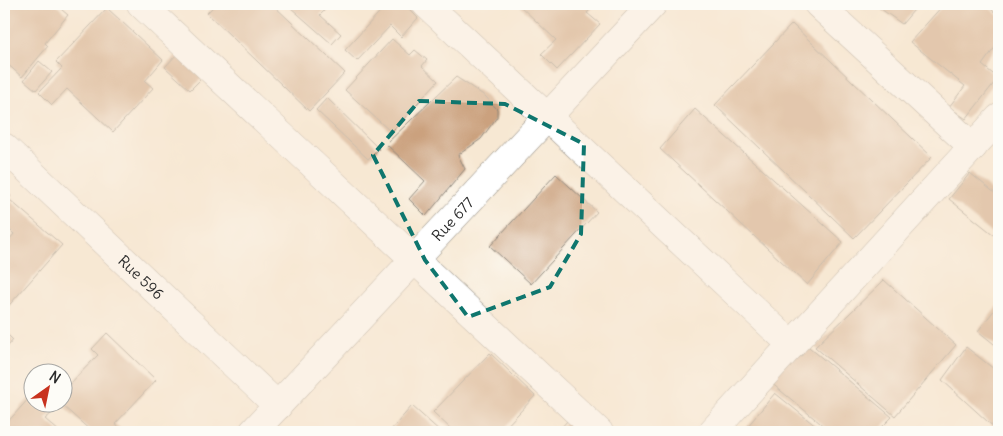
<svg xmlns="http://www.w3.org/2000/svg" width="1003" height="436" viewBox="0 0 1003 436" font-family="Delius,sans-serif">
	<rect width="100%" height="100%" fill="#fdfcf7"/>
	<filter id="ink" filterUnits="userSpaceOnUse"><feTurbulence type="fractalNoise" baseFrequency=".02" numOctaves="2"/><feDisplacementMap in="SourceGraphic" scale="10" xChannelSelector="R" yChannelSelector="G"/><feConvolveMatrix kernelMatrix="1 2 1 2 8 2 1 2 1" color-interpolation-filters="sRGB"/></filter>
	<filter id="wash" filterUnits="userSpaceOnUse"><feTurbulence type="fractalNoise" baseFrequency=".0096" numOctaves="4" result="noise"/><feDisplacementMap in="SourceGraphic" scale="20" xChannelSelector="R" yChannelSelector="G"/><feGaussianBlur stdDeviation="1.12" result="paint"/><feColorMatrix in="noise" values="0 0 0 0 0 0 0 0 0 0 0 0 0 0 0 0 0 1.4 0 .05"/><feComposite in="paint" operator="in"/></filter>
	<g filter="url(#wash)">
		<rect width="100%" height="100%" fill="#f7e8d3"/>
		<g id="blocks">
			<g fill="#cba17e">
				<polygon points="4,4 55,4 68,15 45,43 48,46 22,77 4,61"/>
				<polygon points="216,4 272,4 345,73 309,111 207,13"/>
				<polygon points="293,4 331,4 320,15 341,34 332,44 290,7"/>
				<polygon points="387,4 410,4 407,7 418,18 401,37 390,26 357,61 345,50"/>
				<polygon points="518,4 595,4 587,13 600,24 557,70 541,54 556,40"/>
				<polygon points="874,4 919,4 902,24"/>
				<polygon points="944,4 985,4 999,16 999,42 982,65 998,78 966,119 949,107 965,86 910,42"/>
				<polygon points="107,8 163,60 145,81 153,88 113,132 67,89 52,105 39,92 62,68 56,62"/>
				<polygon points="792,24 932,157 854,238 715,105"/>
				<polygon points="392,39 410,55 415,50 427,60 422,66 438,81 391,132 345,90"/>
				<polygon points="178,53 203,77 190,90 165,67"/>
				<polygon points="39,61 52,72 36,90 24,80"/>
				<polygon points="456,77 485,96 497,109 497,117 481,139 458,155 465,169 426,216 409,199 425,181 386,144"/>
				<polygon points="327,98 379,149 368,159 316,110"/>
				<polygon points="695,109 843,242 807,285 660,149"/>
				<polygon points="970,173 996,194 999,190 999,239 949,199"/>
				<polygon points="556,174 597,212 531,284 490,246"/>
				<polygon points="4,190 11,196 4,204"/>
				<polygon points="10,200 62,245 4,311 4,246 14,234 4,224 4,208"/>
				<polygon points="884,280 956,345 895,416 815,347"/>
				<polygon points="999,304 999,348 978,331"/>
				<polygon points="4,331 13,340 4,351"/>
				<polygon points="107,333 156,380 115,424 121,429 117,432 92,432 62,405 62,392 98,355 92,349"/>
				<polygon points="803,342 892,417 877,432 831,432 770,382"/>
				<polygon points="966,347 999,373 999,432 942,380"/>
				<polygon points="490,353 535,396 501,432 454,432 433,412"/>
				<polygon points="775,393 823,432 743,432"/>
				<polygon points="31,396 32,404 40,404 51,414 45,419 60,432 4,432 4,426"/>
				<polygon points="412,406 441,432 389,432"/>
				<polygon points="570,418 586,432 557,432"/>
			</g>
		</g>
	</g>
	<g filter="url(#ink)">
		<use href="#blocks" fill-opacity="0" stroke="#918a7f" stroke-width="1"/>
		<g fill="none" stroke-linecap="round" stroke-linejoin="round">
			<defs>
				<g id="street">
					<polyline points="141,4 599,432"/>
					<polyline points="426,4 792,345"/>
					<polyline points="818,4 973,147"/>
					<path id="s1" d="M4 147 278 406"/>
					<path id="s2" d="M253 432 653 4"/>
					<polyline points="712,432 999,118"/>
				</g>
			</defs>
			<use href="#street" stroke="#918a7f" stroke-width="29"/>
			<use href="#street" stroke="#fff" stroke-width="28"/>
		</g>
	</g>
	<path d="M0 0H1003V436H0ZM419 101 505 104 584 144 581 234 550 287 468 317 425 260 373 155Z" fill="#f7e8d3" fill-opacity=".55" fill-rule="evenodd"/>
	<path fill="none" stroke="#0f766e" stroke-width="4" stroke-dasharray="10 6" stroke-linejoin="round" d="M419 101 505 104 584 144 581 234 550 287 468 317 425 260 373 155Z"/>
	<g text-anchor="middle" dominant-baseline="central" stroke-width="4" stroke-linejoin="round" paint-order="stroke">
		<g font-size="15" fill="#2b2b2b" stroke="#fdfcf7">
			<text stroke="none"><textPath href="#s2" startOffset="292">Rue 677</textPath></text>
			<text stroke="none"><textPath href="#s1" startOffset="189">Rue 596</textPath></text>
		</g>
	</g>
	<rect width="1003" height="436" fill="none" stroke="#fdfcf7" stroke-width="20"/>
	<g transform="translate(48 388) rotate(33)"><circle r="24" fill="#fdfcf7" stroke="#a9a8a5"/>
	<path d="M0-4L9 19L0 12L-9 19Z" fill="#c8321e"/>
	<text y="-8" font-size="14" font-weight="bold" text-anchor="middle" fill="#2b2b2b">N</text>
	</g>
</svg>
